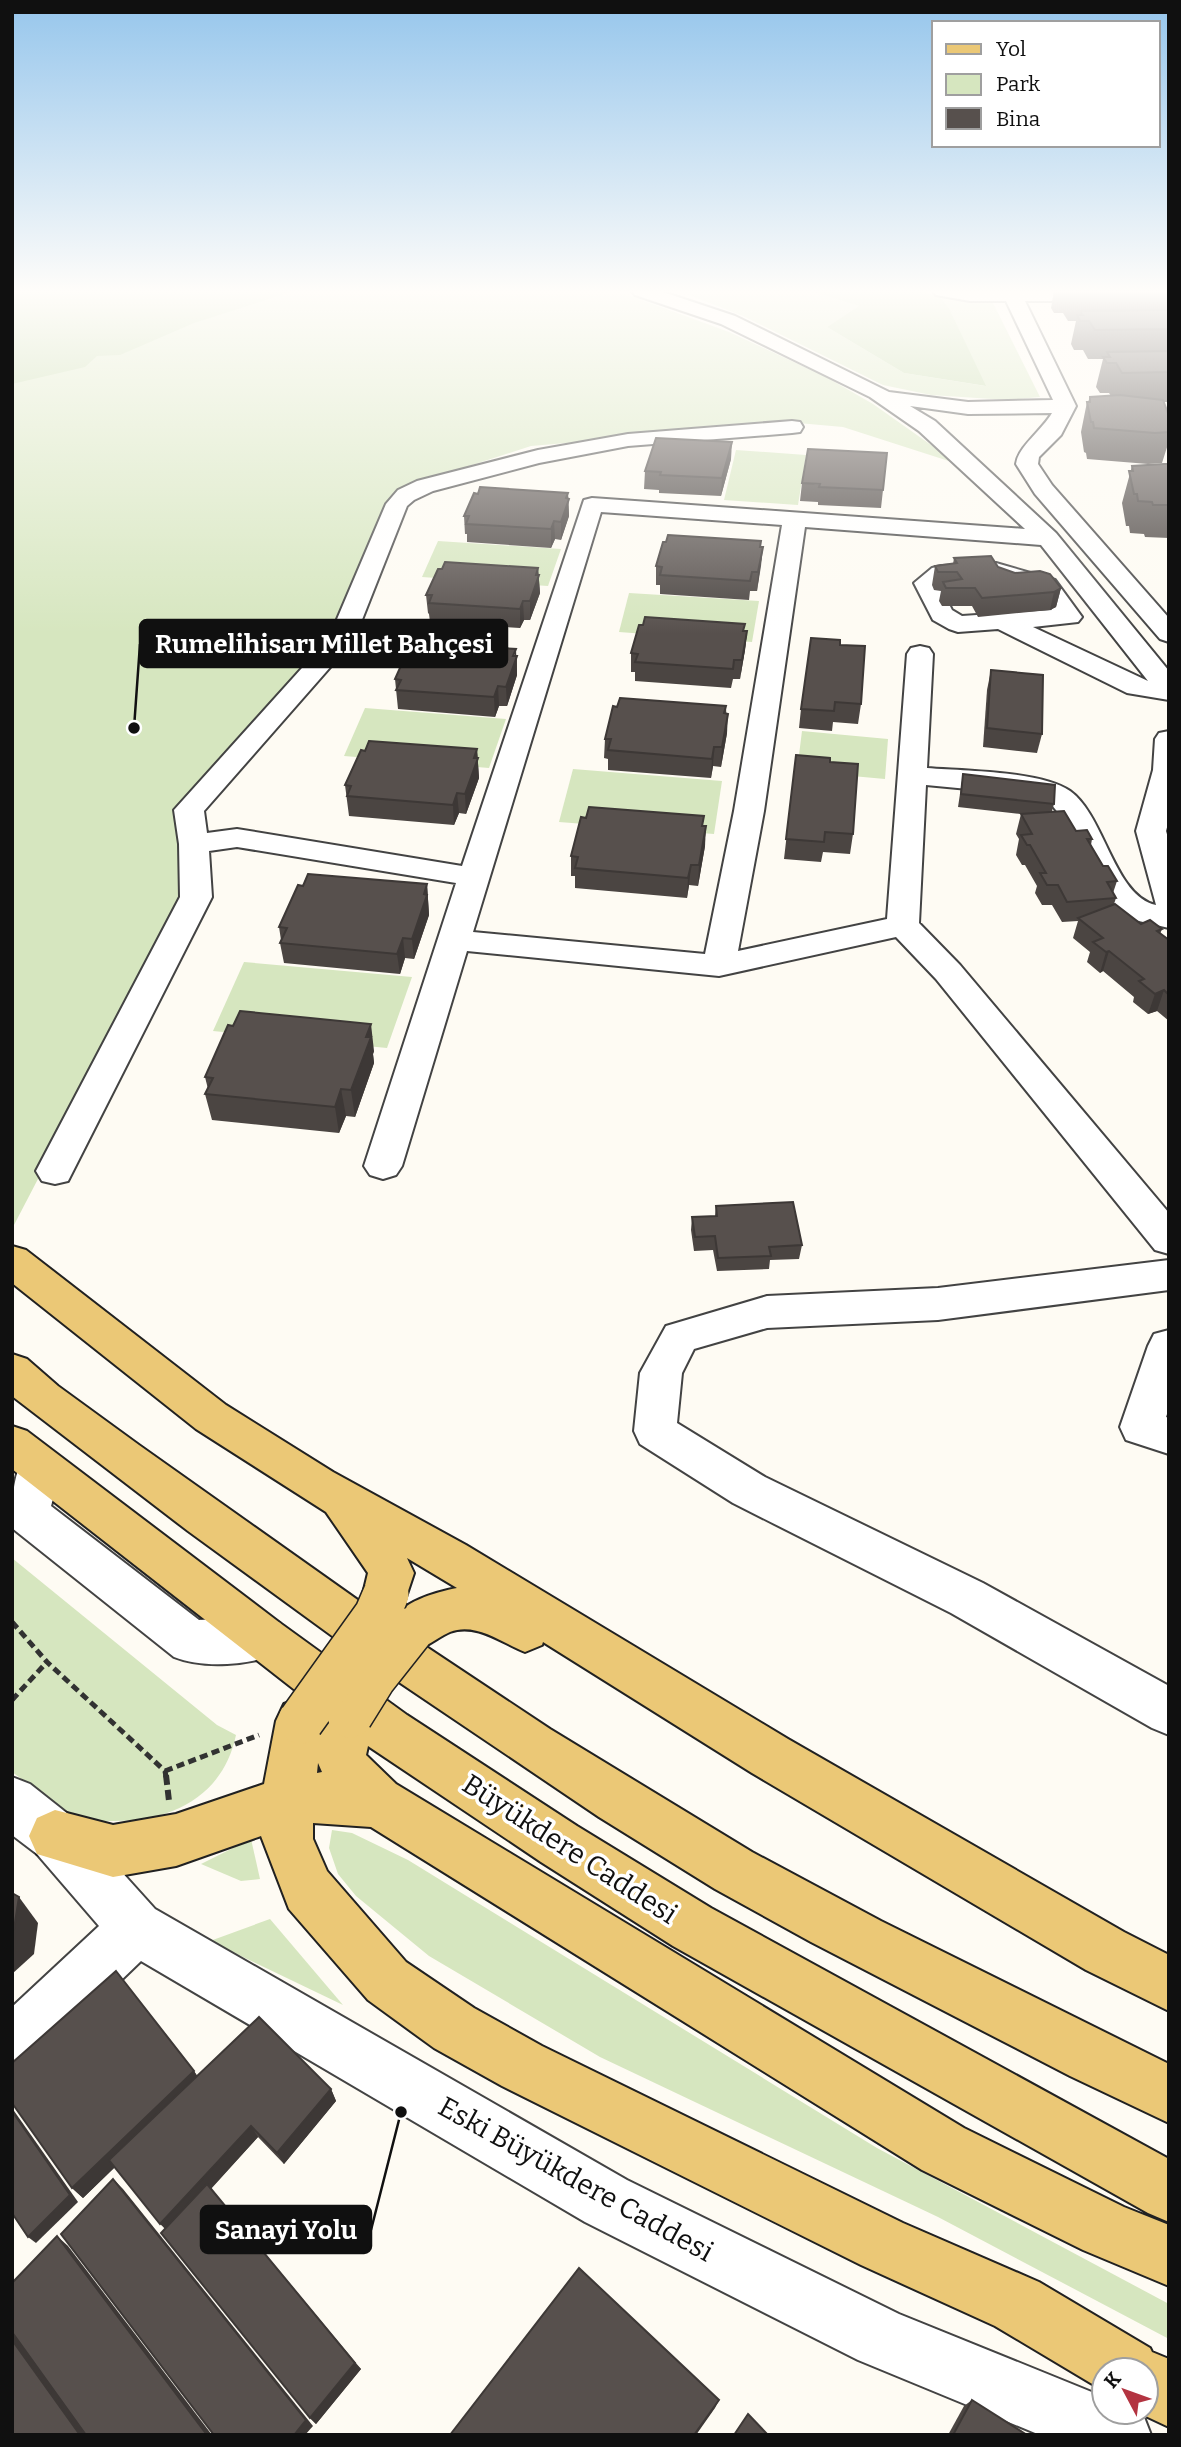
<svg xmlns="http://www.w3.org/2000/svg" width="1181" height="2447" viewBox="0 0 1181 2447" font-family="Bitter,serif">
	<rect width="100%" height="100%" fill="#fefbf3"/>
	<g fill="#d6e6bf">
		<polygon points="12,291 617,291 729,332 826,377 873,404 958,464 843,427 798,423 531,446 407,486 332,644 177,812 186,895 14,1225"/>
		<polygon points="679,291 810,291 860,306 827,327 904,373 985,386 949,308 941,298 993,303 1040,397 1008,400 931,395 883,385 743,316"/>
		<polygon points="736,450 806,455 798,505 724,500"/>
		<polygon points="438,541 561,549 548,586 422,577"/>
		<polygon points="629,593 759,601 752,642 619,632"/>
		<polygon points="365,708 506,719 489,768 344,756"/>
		<polygon points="802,731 888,739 885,779 797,771"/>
		<polygon points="573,769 722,781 714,834 559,822"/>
		<polygon points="244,962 412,977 387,1048 213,1031"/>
		<path d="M12 1558 217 1725 236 1735C223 1797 171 1822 111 1821 103 1821 92 1823 84 1821 72 1818 26 1782 12 1772Z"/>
		<polygon points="332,1830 352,1833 408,1860 877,2148 1169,2304 1169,2339 938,2217 600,2057 429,1956 356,1896 338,1874 329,1848"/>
		<polygon points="251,1839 260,1879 241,1881 201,1864"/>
		<polygon points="270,1919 343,2005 210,1941"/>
	</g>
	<g fill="#bbd5a0">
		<polygon points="12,291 294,291 194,323 120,355 97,356 85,367 12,384"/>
		<polygon points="810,291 923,291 941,298 949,308 986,386 904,373 827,327 859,306"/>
	</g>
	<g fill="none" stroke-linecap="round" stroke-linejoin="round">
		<defs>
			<g id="minor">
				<path d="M632 291H660L735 316 889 392 968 402 1053 400 1006 301H970L936 295 933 291H1169V301H1025L1076 406 1061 435 1039 457 1038 464 1052 485 1169 618V642L1160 639 1035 494 1016 464C1018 447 1043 429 1052 413L968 414 910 406 935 421 1056 533 1169 671V700L1127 693 998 629 958 632 949 629 933 620 914 583 932 568 941 566 996 563 1055 580 1082 617 1078 622 1033 627 1148 681 1041 545 805 527 764 811 738 951 887 919 907 654 911 648 920 646 929 648 933 654 927 768C965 771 1041 771 1070 791 1105 816 1114 896 1156 905L1136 831 1153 770 1155 739 1159 733 1169 731V820L1166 831 1169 841V928L1126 918 1110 905 1060 815 1051 804 1032 795 926 785 919 923 960 965 1169 1213V1254L1155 1250 936 979 896 937 719 976 467 951 402 1166 396 1175 383 1179 370 1175 364 1166 456 883 237 847 209 851 212 897 68 1181 55 1184 42 1181 36 1171 180 897 179 844 174 810 329 638 386 504 398 490 417 481 538 450 628 434 792 421 800 422 803 427 800 432 792 433 628 446 539 463 433 491 414 500 407 506 354 640 204 811 207 833 237 829 462 866 584 500 592 498 649 502 1025 529 919 431 870 397 721 324 635 295ZM601 512 782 525 734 811 705 954 473 932ZM995 577 1037 590 1052 610 962 616 952 610 939 585 947 580Z"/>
				<polygon points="1169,1260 1169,1290 938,1320 767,1328 694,1349 682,1373 677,1423 765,1477 983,1583 1169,1686 1169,1735 1152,1728 951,1613 733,1503 640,1444 634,1431 640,1373 666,1326 767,1296 938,1288"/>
				<polygon points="1169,1330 1169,1408 1166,1417 1169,1418 1169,1454 1126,1440 1120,1427 1148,1346 1154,1334"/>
				<path d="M40 1449 55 1454 62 1467 51 1506 199 1620 263 1616 280 1623 287 1638 280 1653C250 1665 204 1669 174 1657L12 1528C12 1500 12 1479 25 1454Z"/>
				<polygon points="12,1777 30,1784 73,1818 155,1909 627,2180 899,2314 1104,2397 1104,2412 1142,2412 1151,2435 1040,2435 858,2360 585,2222 141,1961 32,2066 12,2074 12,2007 99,1926 37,1854 12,1835"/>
			</g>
			<g id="major">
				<path d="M12 1246 26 1250 226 1405 333 1472 466 1545 788 1739 1124 1932 1169 1955V2011L1086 1970 752 1773 543 1642 542 1645 525 1652C502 1643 476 1622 450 1632 441 1636 433 1642 425 1646L550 1729 752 1852 881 1921 1169 2064V2123L1070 2076 811 1942 715 1889 599 1817 350 1649 188 1531 12 1396V1354L27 1359 58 1386 139 1445 369 1608 363 1594 368 1573 326 1512 196 1429 12 1283ZM407 1558 457 1588C436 1592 400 1602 391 1623L370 1609 386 1615 402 1609 414 1573Z"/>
				<path d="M12 1426 27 1431 280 1623 407 1715 577 1826 711 1908 1169 2159V2222L1148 2213 673 1946 541 1862 368 1746 366 1755 396 1784 964 2128 1124 2207 1169 2225V2286L1083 2250 922 2170 371 1827 313 1823V1839L327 1871 406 1962 474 2008 542 2046 903 2223 1039 2282 1150 2348 1152 2352 1169 2359V2427L1137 2412H1146V2370H1104V2391L995 2326 861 2265 502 2086 434 2048 368 2000 289 1909 261 1836 176 1866 113 1877 37 1854 29 1836 37 1818 55 1810 113 1825 176 1814 264 1784 276 1721 284 1704 301 1698 309 1701 12 1469ZM318 1763 322 1772 317 1773Z"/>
			</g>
		</defs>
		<use href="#minor" stroke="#434343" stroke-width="4"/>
		<use href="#major" stroke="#212121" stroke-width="4"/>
		<g stroke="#323232" stroke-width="5" stroke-dasharray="8 4.5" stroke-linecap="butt">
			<polyline points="12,1622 47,1662 165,1771 166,1777"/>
			<polyline points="12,1700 47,1662"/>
			<polyline points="165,1771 259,1735"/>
		</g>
		<polyline stroke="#323232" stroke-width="6" stroke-dasharray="10 5" stroke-linecap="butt" points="166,1775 169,1801"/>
		<use href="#minor" fill="#fff" fill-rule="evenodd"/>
		<use href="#major" fill="#ebc876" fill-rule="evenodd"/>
		<defs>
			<g id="major-bridge">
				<polyline points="350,1715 373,1678 411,1630"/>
				<polyline points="301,1721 377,1615 386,1594"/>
			</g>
		</defs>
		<use href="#major-bridge" stroke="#212121" stroke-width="48" stroke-linecap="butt"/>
		<use href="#major-bridge" stroke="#ebc876" stroke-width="45"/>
	</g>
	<g fill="#4b4542">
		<polygon points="1054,291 1169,291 1169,402 1164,402 1169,416 1169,441 1162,463 1148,464 1087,459 1086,453 1084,452 1081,432 1087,402 1088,402 1090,397 1111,396 1109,393 1100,393 1096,387 1103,359 1088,359 1083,350 1074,350 1071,344 1076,321 1068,321 1063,313 1054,313 1051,308"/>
		<polygon points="731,459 721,496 659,493 659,490 644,489 645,471"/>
		<polygon points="1169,464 1169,538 1145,537 1144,534 1130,533 1129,526 1126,526 1122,503 1132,466"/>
		<polygon points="802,483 883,490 881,508 818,505 818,502 800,501"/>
		<polygon points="568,493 569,516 561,540 555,539 551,548 467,542 467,534 465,534 464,516"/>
		<polygon points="760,547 763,547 757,591 750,591 749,600 660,594 660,585 656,585 656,566"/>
		<polygon points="954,558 998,567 1061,588 1056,607 1050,610 978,617 972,606 942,606 939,601 941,591 934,590 932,585 935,566 953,564"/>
		<polygon points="538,568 540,593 530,620 524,620 520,628 430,622 429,614 428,613 426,595"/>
		<polygon points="744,631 747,631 745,650 740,679 733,679 731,688 635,681 635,672 631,672 631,653"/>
		<polygon points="840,645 861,704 858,724 833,722 832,731 799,728 801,709"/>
		<polygon points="517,656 517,675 507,706 499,706 495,717 398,709 395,679"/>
		<polygon points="991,670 1042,734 1037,753 983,747 987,690"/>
		<polygon points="726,706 727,733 721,767 713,766 711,778 608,770 608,759 604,758 605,739"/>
		<polygon points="477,749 479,778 466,814 459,813 454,825 349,816 345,785"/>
		<polygon points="796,755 830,762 853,834 850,854 823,852 821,862 784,859"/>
		<polygon points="963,774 1054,804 1052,811 1076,831 1092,839 1091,845 1103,866 1117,881 1113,893 1116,898 1114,904 1141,924 1162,929 1160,934 1169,940 1169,1021 1157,1011 1148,1014 1133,1002 1134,997 1103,971 1100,973 1087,962 1090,952 1073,938 1078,921 1062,922 1052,905 1042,905 1035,893 1037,886 1025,865 1022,865 1016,855 1019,839 1016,834 1021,814 958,807"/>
		<polygon points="703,826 705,846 698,886 689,885 687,898 575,888 575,876 571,876 571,856"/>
		<polygon points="427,884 429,915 414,959 405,958 400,974 284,963 280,943 281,940 279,927"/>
		<polygon points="374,1051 373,1054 374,1063 355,1117 346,1116 339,1133 212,1120 205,1094 208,1089 205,1077"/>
		<polygon points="716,1206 802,1245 799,1259 770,1260 769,1269 717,1271 713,1250 694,1251 691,1230 692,1217 715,1216"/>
		<polygon points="194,2071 197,2076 331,2089 336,2101 284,2164 258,2137 211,2189 361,2369 316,2424 310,2418 165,2229 115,2167 83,2198 72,2188"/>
		<polygon points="972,2400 1027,2435 948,2435 964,2406"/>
	</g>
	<g fill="#3d3836">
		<polygon points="732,442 731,459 721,496 722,478"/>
		<polygon points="568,493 569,516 561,540 561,522"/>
		<polygon points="554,521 555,539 551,548 551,529"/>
		<polygon points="763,547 761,566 757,591 758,572"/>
		<polygon points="538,568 540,593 530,620 530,601"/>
		<polygon points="1061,588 1056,607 1050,610 1054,592"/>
		<polygon points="523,601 524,620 520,628 520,609"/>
		<polygon points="747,631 745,650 740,679 742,660"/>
		<polygon points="516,649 517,675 507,706 506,687"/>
		<polygon points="498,686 499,706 495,717 494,697"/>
		<polygon points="728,714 727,733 721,767 722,747"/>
		<polygon points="714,747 713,766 711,778 712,759"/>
		<polygon points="477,749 479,778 466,814 465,794"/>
		<polygon points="457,793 459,813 454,825 453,805"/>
		<polygon points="706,826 705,846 698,886 699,865"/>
		<polygon points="691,865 689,885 687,898 688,878"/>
		<polygon points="427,884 429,915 414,959 412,939"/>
		<polygon points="403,938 405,958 400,974 397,954"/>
		<polygon points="1109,951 1103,971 1100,973 1106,952"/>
		<polygon points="1164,990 1157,1011 1148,1014 1155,994"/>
		<polygon points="371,1024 374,1051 373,1054 374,1063 355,1117 351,1090 366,1037"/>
		<polygon points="341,1089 346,1116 339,1133 335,1107"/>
		<polygon points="19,1897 38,1923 34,1954 12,1974 12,1930"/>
		<polygon points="194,2071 202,2083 83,2198 72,2188"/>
		<polygon points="331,2089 336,2101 284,2164 277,2153"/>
		<polygon points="12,2108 78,2202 36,2243 28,2237"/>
		<polygon points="251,2126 258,2137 170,2233 160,2224"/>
		<polygon points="113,2179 123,2189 313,2426 305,2435 294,2435"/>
		<polygon points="57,2236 68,2246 212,2435 207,2435"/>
		<polygon points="12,2330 88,2435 80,2435 12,2340"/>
		<polygon points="355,2363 361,2369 316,2424 310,2418"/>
		<polygon points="719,2400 715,2408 696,2435 694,2435"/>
	</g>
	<g fill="#57504d" stroke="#3d3836" stroke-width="2">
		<polygon points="1072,291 1169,291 1169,292 1073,293"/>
		<polygon points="1169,310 1169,329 1095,330 1089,321 1080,321 1077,315 1083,315 1080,311"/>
		<polygon points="1169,351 1169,372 1122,373 1116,363 1107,363 1103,357 1110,357 1107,352"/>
		<polygon points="1120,395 1163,400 1169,416 1169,432 1155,433 1094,428 1093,422 1091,422 1087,402 1090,402 1090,397"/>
		<polygon points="656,438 732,442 722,478 660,475 661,472 645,471"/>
		<polygon points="808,449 887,453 883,490 819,487 820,484 802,483"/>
		<polygon points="1164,464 1169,464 1169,505 1153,505 1152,502 1138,501 1137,494 1134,494 1129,471 1133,471 1132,466"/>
		<polygon points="480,487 568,493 566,498 569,499 561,522 554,521 551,529 466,524 469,516 464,516 474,493 478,494"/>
		<polygon points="668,535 761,541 760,547 763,547 758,572 752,572 750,581 660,575 662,567 656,566 663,542 666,542"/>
		<polygon points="991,556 998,567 1015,573 1040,571 1050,574 1061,588 1054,592 982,598 975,588 946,588 943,582 962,579 957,572 938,572 935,566 957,563 954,558"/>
		<polygon points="445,562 538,568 536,575 539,575 530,601 523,601 520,609 429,603 432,595 426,595 438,569 442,569"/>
		<polygon points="645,617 745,624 743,631 747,631 742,660 734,660 733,669 635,662 638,654 631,653 639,625 643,625"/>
		<polygon points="811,638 840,640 840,645 865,646 861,704 835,702 834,711 801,709"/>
		<polygon points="416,642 516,649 513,656 517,656 506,687 498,686 494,697 396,690 401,680 395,679 408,650 412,650"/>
		<polygon points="991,670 1043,675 1042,734 987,728"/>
		<polygon points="620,698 726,706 724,713 728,714 722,747 714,747 712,759 608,750 611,739 605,739 613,706 617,707"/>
		<polygon points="369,741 477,749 474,758 478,758 465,794 457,793 453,805 347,796 351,786 345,785 361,750 365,751"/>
		<polygon points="796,755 830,758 830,762 858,764 853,834 825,832 824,842 786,839"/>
		<polygon points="963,774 1055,785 1054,804 961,794"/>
		<polygon points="589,807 704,816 702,826 706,826 699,865 691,865 688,878 575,868 578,857 571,856 581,817 586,818"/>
		<polygon points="1064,811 1076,831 1087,830 1092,839 1087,839 1103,866 1108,866 1117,881 1107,882 1116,898 1067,902 1058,885 1047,885 1040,873 1046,873 1030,845 1027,845 1021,835 1032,834 1021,814"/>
		<polygon points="308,874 427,884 424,894 427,895 412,939 403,938 397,954 280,943 287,928 279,927 298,885 303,886"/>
		<polygon points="1115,904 1141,924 1150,920 1162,929 1157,931 1169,940 1169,995 1164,990 1155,994 1139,981 1144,979 1109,951 1106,952 1093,942 1103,938 1078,918"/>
		<polygon points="240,1011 371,1024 366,1037 371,1037 351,1090 341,1089 335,1107 205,1094 213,1078 205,1077 228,1025 233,1026"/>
		<polygon points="793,1202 802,1245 769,1247 771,1256 718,1258 715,1236 695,1237 692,1217 717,1216 716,1206"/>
		<polygon points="12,1893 19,1897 14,1929 12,1930"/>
		<polygon points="116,1971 194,2071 72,2188 12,2103 12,2063"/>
		<polygon points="259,2017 331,2089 277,2153 251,2126 160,2224 109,2160"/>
		<polygon points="12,2111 70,2195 28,2237 12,2213"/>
		<polygon points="113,2179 306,2420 294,2435 214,2435 61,2234"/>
		<polygon points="207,2184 355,2363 310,2418 161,2233"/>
		<polygon points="57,2236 207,2435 86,2435 12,2332 12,2283"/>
		<polygon points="579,2268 719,2400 694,2435 450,2435"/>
		<polygon points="12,2340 80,2435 12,2435"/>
		<polygon points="972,2400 1027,2435 953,2435"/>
		<polygon points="748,2414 768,2435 734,2435"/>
	</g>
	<linearGradient id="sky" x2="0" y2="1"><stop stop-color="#96c6ec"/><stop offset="0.46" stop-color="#fffdfa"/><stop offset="1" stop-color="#fffdfa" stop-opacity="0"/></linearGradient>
	<rect width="1181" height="634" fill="url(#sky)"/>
	<g text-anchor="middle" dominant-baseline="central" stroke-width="7" stroke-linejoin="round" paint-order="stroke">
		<g font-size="28" fill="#101010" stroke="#fff">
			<text transform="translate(570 1849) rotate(33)">Büyükdere Caddesi</text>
			<text transform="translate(576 2179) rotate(29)">Eski Büyükdere Caddesi</text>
		</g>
	</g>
	<path fill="none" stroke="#101010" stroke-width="2.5" d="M134 728L140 644M401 2112L371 2230"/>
	<g fill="#101010" stroke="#fff" stroke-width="2.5">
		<circle cx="134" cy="728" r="7"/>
		<circle cx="401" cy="2112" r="7"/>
	</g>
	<g fill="#101010" stroke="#101010" stroke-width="2.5">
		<rect x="140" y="620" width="367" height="47" rx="7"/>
		<rect x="201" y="2206" width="170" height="47" rx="7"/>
	</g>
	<g font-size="26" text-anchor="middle" font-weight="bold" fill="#fff">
		<text x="324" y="653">Rumelihisarı Millet Bahçesi</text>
		<text x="286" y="2239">Sanayi Yolu</text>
	</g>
	<rect width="1181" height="2447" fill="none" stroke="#101010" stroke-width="28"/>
	<rect x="932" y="21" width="228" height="126" fill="#ffffff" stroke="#9f9f9f" stroke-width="2"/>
	<rect x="946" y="44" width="35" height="10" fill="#ebc876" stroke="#9f9f9f" stroke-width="2"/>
	<text x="996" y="56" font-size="21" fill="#101010">Yol</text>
	<rect x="946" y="74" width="35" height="21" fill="#d6e6bf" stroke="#9f9f9f" stroke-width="2"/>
	<text x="996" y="91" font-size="21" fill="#101010">Park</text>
	<rect x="946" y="108" width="35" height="21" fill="#57504d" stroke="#9f9f9f" stroke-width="2"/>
	<text x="996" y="126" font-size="21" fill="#101010">Bina</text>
	<g transform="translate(1125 2391) rotate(311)"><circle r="33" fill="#ffffff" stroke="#9f9f9f" stroke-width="2"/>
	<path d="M0-5L12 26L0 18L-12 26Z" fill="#b33441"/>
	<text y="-10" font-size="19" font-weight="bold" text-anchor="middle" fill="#101010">K</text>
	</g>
</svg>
